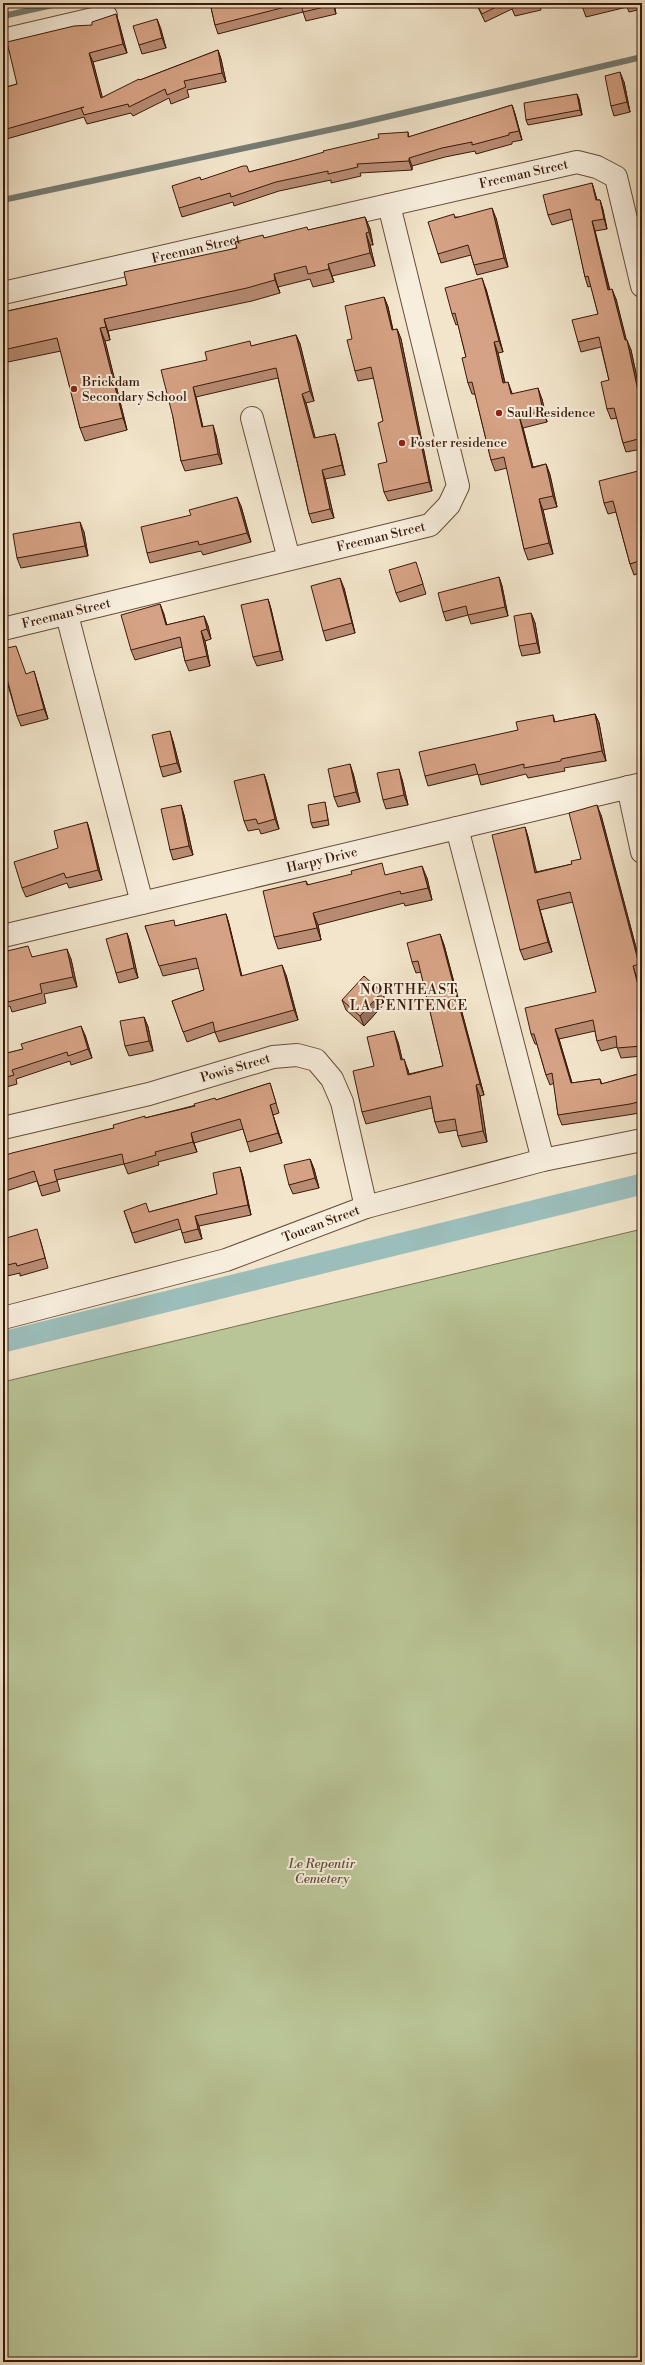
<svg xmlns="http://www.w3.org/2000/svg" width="645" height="2365" viewBox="0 0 645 2365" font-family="'Libre Bodoni',serif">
	<rect width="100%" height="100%" fill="#f2e5cb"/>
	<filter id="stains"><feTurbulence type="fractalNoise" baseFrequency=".005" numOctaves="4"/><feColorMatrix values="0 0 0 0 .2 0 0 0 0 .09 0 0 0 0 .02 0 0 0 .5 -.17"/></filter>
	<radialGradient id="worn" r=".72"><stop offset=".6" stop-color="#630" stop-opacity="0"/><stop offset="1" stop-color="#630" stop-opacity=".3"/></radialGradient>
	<polygon fill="#bac597" stroke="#7a7050" points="642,1229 642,2362 3,2362 3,1382"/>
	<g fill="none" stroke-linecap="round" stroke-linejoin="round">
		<g stroke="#757c74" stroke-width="6">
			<polyline points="3,16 62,3"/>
			<polyline points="3,200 352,125 642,57"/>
		</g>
		<polyline stroke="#9cbebb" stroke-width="21" points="3,1342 642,1184"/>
		<defs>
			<g id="street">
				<polyline points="3,40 106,16"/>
				<path id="s1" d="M3 293 577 162 597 167 616 177 642 286"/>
				<polyline points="252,418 289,559"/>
				<polyline points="67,615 142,903"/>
				<path id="s2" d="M3 629 430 525 449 505 458 486 389 205"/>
				<polyline points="628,787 642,852"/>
				<polyline points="457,828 543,1160"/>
				<path id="s3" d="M3 936 642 784"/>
				<path id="s4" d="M3 1128 149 1094 273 1057 297 1055 316 1060 332 1079 342 1102 366 1207"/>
				<path id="s5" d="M3 1318 226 1260 366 1207 543 1160 642 1140"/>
			</g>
		</defs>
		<use href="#street" stroke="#684d3a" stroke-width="24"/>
		<use href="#street" stroke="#f7eedd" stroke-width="22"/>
	</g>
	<g fill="#b88b72" stroke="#3a1a09">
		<polygon points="210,3 334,3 336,14 306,21 303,12 218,34 215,25"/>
		<polygon points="476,3 540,3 541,10 515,16 512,9 485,22"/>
		<polygon points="581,3 642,3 642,9 629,12 627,7 586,17"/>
		<polygon points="116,14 119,23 127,53 93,62 102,98 140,80 218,50 221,59 226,82 187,90 189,97 171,104 169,98 133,116 131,113 87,124 84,117 3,140 3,88 17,84 92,25"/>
		<polygon points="157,19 166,48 142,54 139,45"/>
		<polygon points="624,82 630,112 614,116 611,106"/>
		<polygon points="579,99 582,115 528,125 526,120"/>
		<polygon points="512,105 515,114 522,140 512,142 512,144 476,154 475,151 445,157 412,166 412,170 360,173 361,176 331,183 331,180 279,191 234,206 233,202 182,217 179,208 201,180 249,172 408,132 409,137"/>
		<polygon points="592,183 595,193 597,200 600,200 603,210 607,229 595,231 610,290 616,299 626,340 631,350 642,402 642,449 626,452 623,443 617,418 611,419 607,409 609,380 601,347 581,352 578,342 598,314 591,286 588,287 585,277 573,219 552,225 548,215"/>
		<polygon points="365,217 370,229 373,245 370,245 375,266 332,276 334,282 313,287 310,279 278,287 280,293 252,301 108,331 110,340 105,341 127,430 85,441 80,428 61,351 3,363 3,312 127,285 265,238 309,230"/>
		<polygon points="455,217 496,218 508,267 477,275 471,255 441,263 438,254"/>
		<polygon points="486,289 503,352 498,353 505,382 512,394 542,399 547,422 523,428 533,467 546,464 550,475 557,507 543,510 553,554 528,560 524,549 507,468 495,471 491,460 475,394 472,394 468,383 466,357 458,324 456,325 452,314"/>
		<polygon points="384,297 388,307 393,330 397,329 401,339 432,491 388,501 384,492 387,462 383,421 374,378 358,381 355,371 352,339"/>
		<polygon points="296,335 300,344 314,401 306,403 315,438 335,434 338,444 345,475 325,479 334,518 312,523 309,514 278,378 196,397 203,427 216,435 222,464 185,471 181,461 173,417 207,360 252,346"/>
		<polygon points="642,470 642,572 634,575 630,564 616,512 608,514 604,503"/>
		<polygon points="241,506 251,542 203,555 201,551 150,563 147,553"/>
		<polygon points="84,532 88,556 21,568 17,558"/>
		<polygon points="419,572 426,594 400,602 396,593"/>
		<polygon points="499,577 502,586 508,616 471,624 468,615 446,621 443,612"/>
		<polygon points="344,588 355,633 326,641 323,631"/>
		<polygon points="268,599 271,609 283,660 257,666 253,657"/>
		<polygon points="160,604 167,625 204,616 208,626 211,639 205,641 210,666 189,671 185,661 182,647 135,660 131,650"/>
		<polygon points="531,613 535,623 540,653 522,656 519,646"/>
		<polygon points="26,674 37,681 48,719 21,726 17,716 8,685 4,675"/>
		<polygon points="595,714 599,723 606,761 564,768 565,771 528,778 526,774 481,785 478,774 428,786 425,776 518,730 553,715 555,722"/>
		<polygon points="173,741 181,772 163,777 160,767"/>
		<polygon points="353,773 360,802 338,807 334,797"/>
		<polygon points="264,774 267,783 279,829 261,834 259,829 248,831 244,821"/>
		<polygon points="402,779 408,805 386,809 383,800"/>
		<polygon points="325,802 326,808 329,825 313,828 311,823"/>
		<polygon points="181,805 184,815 193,855 173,860 170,850"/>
		<polygon points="601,815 642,970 642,975 636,976 642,997 642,1056 621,1058 617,1047 601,1051 597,1041 595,1031 559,1039 572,1083 600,1079 602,1084 642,1073 642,1112 634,1114 562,1125 558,1115 554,1083 550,1085 546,1075 537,1044 535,1044 531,1034 596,992 573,902 540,910 552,952 524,960 520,950 525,827 528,837 536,872 572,864 581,859"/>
		<polygon points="87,822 90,832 102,880 69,888 67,883 26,897 22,888 58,848"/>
		<polygon points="387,875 427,878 432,900 405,906 404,903 318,925 321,940 278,949 274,937 306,881 308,885"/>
		<polygon points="226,914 229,924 242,976 286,975 298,1020 219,1042 215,1032 187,1042 172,1001 204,990 199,968 163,976 145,926 176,926"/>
		<polygon points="127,933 130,942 138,978 119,983 116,973"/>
		<polygon points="440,934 444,945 484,1095 480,1096 487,1142 462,1147 458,1136 457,1130 439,1133 435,1122 432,1108 366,1124 362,1112 374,1066 398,1042 402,1059 408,1070 409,1074 443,1066 421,972 416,973 412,962"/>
		<polygon points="3,952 32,957 71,959 77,987 44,994 46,1003 12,1012 10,1006 3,1008"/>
		<polygon points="382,992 386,1002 364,1026 346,1010 342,1000"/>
		<polygon points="144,1017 148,1027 153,1051 129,1056 125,1046"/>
		<polygon points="85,1035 92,1058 71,1065 70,1061 16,1079 17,1084 3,1088 3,1054"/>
		<polygon points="270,1083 279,1113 273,1115 282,1143 250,1152 243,1129 194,1143 197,1152 158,1162 159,1165 128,1174 124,1164 57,1180 60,1191 42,1196 37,1181 3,1192 3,1156 114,1128 145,1118 216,1100"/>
		<polygon points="310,1159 314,1169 319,1188 293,1194 289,1185"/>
		<polygon points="240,1167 243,1177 251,1215 199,1226 202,1239 185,1243 181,1229 135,1243 124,1211 149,1212 217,1194"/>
		<polygon points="3,1239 40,1239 48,1268 20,1276 20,1273 3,1277"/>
	</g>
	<g fill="#96715d" stroke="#3a1a09">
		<polygon points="332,3 334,3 336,14 333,5"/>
		<polygon points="116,14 119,23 127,53 123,44"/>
		<polygon points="157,19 161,29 166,48 162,38"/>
		<polygon points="218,50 221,59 226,82 222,73"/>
		<polygon points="89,53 93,62 105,107 101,98"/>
		<polygon points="620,72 624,82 630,112 627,102"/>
		<polygon points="577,94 579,99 582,115 580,110"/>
		<polygon points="512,105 515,114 522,140 519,131"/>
		<polygon points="409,158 412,166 412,170 409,161"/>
		<polygon points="592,183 595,193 599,210 596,200"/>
		<polygon points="600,200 603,210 607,229 604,219"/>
		<polygon points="492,208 496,218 508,267 504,258"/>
		<polygon points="365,217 370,229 373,245 369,232"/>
		<polygon points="592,221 595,231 612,300 608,290"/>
		<polygon points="366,233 370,245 375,266 370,253"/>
		<polygon points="328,264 334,282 329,269"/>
		<polygon points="274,274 278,287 280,293 275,280"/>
		<polygon points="482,278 486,289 503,352 499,341"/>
		<polygon points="612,289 616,299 629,350 625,340"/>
		<polygon points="384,297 388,307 395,340 392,330"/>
		<polygon points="104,319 108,331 110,340 106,327"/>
		<polygon points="100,328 105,341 127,430 123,418"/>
		<polygon points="397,329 401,339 432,491 429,482"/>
		<polygon points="296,335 300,344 314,401 310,391"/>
		<polygon points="627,340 631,350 642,402 642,409"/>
		<polygon points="494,342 498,353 507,394 503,383"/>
		<polygon points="508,382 512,393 515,405 511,394"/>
		<polygon points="193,387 196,397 205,437 202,427"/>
		<polygon points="538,388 542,399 547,422 543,411"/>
		<polygon points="302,394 306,403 318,448 314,438"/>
		<polygon points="519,416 523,428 536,479 532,468"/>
		<polygon points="213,425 216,435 222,464 218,454"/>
		<polygon points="335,434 338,444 345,475 342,465"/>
		<polygon points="546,464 550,475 557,507 553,496"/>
		<polygon points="322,470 325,479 334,518 330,509"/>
		<polygon points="237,497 241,506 251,542 247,533"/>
		<polygon points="539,499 543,510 553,554 549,543"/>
		<polygon points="80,522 84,532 88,556 85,546"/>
		<polygon points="499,577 502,586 508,616 505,607"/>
		<polygon points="340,578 344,588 355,633 352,623"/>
		<polygon points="268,599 271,609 283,660 280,651"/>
		<polygon points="160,604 164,614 169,635 166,625"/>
		<polygon points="531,613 535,623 540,653 537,643"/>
		<polygon points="204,616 208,626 211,639 207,629"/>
		<polygon points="201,631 205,641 210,666 207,656"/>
		<polygon points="34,671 37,681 48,719 44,709"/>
		<polygon points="595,714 599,723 606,761 602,751"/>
		<polygon points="170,731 173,741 181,772 177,763"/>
		<polygon points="350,764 353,773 360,802 356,792"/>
		<polygon points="399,769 402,779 408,805 404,795"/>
		<polygon points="264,774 267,783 279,829 275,819"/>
		<polygon points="181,805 184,815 193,855 189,846"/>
		<polygon points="597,805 601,815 642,971 639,964"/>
		<polygon points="87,822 90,832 102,880 98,870"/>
		<polygon points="525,827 528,837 539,882 535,873"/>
		<polygon points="422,866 427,878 432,900 428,888"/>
		<polygon points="537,900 540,910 552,952 548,942"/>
		<polygon points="313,913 318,925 321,940 317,928"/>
		<polygon points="226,914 229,924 244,986 241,976"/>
		<polygon points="127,933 130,942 138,978 134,968"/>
		<polygon points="440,934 444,945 484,1095 480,1084"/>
		<polygon points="67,949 71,959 77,987 73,977"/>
		<polygon points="282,965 286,975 298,1020 294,1010"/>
		<polygon points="633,966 636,976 642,997 642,1000"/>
		<polygon points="382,992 386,1002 364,1026 360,1016"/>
		<polygon points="144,1017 148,1027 153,1051 149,1041"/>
		<polygon points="81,1026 85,1035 92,1058 88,1049"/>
		<polygon points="555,1029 559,1039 575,1093 571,1083"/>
		<polygon points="394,1031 398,1042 405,1071 401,1060"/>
		<polygon points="404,1059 408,1070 412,1086 408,1075"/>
		<polygon points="476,1085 480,1096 487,1142 483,1131"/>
		<polygon points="270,1105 273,1115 282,1143 278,1133"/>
		<polygon points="191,1133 194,1143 197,1152 193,1142"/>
		<polygon points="310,1159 314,1169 319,1188 315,1178"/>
		<polygon points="240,1167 243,1177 251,1215 248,1205"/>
		<polygon points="195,1216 199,1226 202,1239 198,1229"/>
	</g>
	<g fill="#d6a285" stroke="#3a1a09">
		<polygon points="210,3 301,3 215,25"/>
		<polygon points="301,3 332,3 333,5 303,12"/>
		<polygon points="476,3 504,3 482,14"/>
		<polygon points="511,3 534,3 512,8"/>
		<polygon points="581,3 600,3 582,8"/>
		<polygon points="116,14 123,44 89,53 101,98 139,79 140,80 218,50 222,73 184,81 186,87 167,95 165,89 129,107 128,104 84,115 81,108 84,107 3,130 3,88 17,84 7,42 74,26 92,25 92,22"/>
		<polygon points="157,19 162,38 139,45 133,26"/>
		<polygon points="620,72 627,102 611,106 605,76"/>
		<polygon points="577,94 580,110 526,120 524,103"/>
		<polygon points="512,105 519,131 509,133 509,135 472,145 472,142 442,148 409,158 409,161 357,164 358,167 328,174 328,171 276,182 231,197 230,193 179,208 172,186 200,177 201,180 243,166 247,166 249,172 292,161 324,152 323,151 379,138 378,134 408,132 408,137"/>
		<polygon points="592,183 596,200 600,200 604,219 592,221 608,290 612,289 625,340 627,340 642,409 642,438 623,443 614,408 607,409 601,382 609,380 599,337 578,342 572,320 598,314 588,276 585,277 570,209 548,215 543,195"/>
		<polygon points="492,208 504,258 474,265 468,245 438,254 428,222 454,214 455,218"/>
		<polygon points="365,217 369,232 366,233 370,253 328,264 329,269 308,274 306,266 274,274 275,280 247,288 104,319 106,327 100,328 123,418 80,428 57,338 3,350 3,312 127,285 124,272 237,248 235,242 263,235 264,238 307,227 308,230"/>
		<polygon points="482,278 499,341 494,342 503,383 508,382 511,394 538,388 543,411 519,416 532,468 546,464 553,496 539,499 549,543 524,549 504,457 491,460 472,382 468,383 462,358 466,357 455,313 452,314 445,288"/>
		<polygon points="384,297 392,330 397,329 429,482 384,492 378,464 387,462 378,423 383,421 371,367 355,371 347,340 352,339 345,306"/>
		<polygon points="296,335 310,391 302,394 314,438 335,434 342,465 322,470 330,509 309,514 276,368 193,387 202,427 213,425 218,454 181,461 173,417 161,370 207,360 205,352 250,341 251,346"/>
		<polygon points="642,470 642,560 630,564 613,501 604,503 599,481"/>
		<polygon points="237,497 247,533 199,545 198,541 147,553 141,527 191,515 189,510"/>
		<polygon points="80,522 85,546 17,558 13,534"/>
		<polygon points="416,562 423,584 396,593 389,570"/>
		<polygon points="499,577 505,607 468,615 466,606 443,612 438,593"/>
		<polygon points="340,578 352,623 323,631 311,586"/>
		<polygon points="268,599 280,651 253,657 241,605"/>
		<polygon points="160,604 166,625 204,616 207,629 201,631 207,656 185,661 180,637 131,650 121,615"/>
		<polygon points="531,613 537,643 519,646 514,616"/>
		<polygon points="16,646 26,674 34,671 44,709 17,716 6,675 4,675 3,672 3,649"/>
		<polygon points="595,714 602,751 561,759 561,761 524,768 524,764 478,775 475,764 425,776 419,752 518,730 516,722 553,715 554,722"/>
		<polygon points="170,731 177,763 160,767 152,735"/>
		<polygon points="350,764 356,792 334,797 328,769"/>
		<polygon points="399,769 404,795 383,800 377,773"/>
		<polygon points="264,774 275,819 258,824 256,819 244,821 234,781"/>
		<polygon points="325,802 328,820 311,823 308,805"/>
		<polygon points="181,805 189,846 170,850 161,809"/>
		<polygon points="597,805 639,964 633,966 642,1000 642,1046 617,1048 616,1036 597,1041 593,1020 555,1029 571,1083 600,1079 601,1084 642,1073 642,1101 630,1104 558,1115 552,1073 546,1075 534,1034 531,1034 525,1008 596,992 570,892 537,900 548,942 520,950 492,835 525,827 535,873 572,864 571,861 581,859 569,813"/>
		<polygon points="87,822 98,870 66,878 64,873 22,888 14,862 58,848 54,831"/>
		<polygon points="382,863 385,875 422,866 428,888 401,894 400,891 313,913 317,928 274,937 263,891 306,881 307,885 352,874 351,871"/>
		<polygon points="226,914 241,976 282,965 294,1010 215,1032 213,1022 183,1032 172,1001 204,990 196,958 159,966 145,926 174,920 175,926"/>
		<polygon points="127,933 134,968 116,973 106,939"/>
		<polygon points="440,934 480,1084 476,1085 483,1131 458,1136 455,1119 435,1122 430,1096 362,1112 353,1071 374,1066 367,1037 394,1031 401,1060 404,1059 408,1075 443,1066 418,961 412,962 407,943"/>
		<polygon points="28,946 32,957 67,949 73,977 40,984 42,993 8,1002 7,996 3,997 3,952"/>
		<polygon points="364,976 382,992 360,1016 342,1000"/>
		<polygon points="144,1017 149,1041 125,1046 120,1021"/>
		<polygon points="81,1026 88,1049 68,1056 67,1052 12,1070 14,1075 3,1078 3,1054 23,1049 21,1044"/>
		<polygon points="270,1083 276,1103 270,1105 278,1133 247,1142 240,1119 191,1133 193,1142 155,1152 156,1155 124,1164 122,1154 54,1170 57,1181 39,1186 34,1171 3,1181 3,1156 12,1153 114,1128 113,1125 145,1116 145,1118 195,1106 194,1104 215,1098 216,1100"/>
		<polygon points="310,1159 315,1178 289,1185 284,1165"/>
		<polygon points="240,1167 248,1205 195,1216 198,1229 182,1233 178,1219 132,1233 124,1211 146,1203 149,1212 217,1194 213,1173"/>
		<polygon points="37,1229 45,1258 17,1266 16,1263 3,1266 3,1239"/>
	</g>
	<g fill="#8f2418" stroke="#f7eedd" stroke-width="1.5">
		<circle cx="74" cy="389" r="4"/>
		<circle cx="499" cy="413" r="4"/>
		<circle cx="402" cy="443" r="4"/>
	</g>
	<g text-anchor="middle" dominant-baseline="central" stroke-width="4" stroke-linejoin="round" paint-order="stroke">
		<g font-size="13" fill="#3a1a09" stroke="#f7eedd">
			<text stroke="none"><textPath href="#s1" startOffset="534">Freeman Street</textPath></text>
			<text stroke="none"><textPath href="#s1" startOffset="198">Freeman Street</textPath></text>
			<text stroke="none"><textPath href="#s2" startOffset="389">Freeman Street</textPath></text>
			<text stroke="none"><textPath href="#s2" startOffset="65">Freeman Street</textPath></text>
			<text stroke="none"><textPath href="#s3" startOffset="328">Harpy Drive</textPath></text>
			<text stroke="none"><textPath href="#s4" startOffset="240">Powis Street</textPath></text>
			<text stroke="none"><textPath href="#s5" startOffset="332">Toucan Street</textPath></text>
		</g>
		<g font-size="13" fill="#3a1a09" stroke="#f7eedd" text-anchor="start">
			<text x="82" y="382">Brickdam<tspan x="82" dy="15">Secondary School</tspan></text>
			<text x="507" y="413">Saul Residence</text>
			<text x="410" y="443">Foster residence</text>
		</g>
		<g font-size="13" font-style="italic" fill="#604d34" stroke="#f7eedd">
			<text x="322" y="1864">Le Repentir<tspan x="322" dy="15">Cemetery</tspan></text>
		</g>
		<g font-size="14" letter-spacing="1" fill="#3a1a09" stroke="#f7eedd">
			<text x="409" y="990">NORTHEAST<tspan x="409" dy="16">LA PENITENCE</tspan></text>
		</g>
	</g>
	<rect width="645" height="2365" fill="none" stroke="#f2e5cb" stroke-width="16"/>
	<rect x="4" y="4" width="637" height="2357" fill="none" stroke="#3a1a09" stroke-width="2"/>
	<rect x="8" y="8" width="629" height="2349" fill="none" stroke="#3a1a09"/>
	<rect width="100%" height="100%" filter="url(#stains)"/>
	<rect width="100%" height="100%" fill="url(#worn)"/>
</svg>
